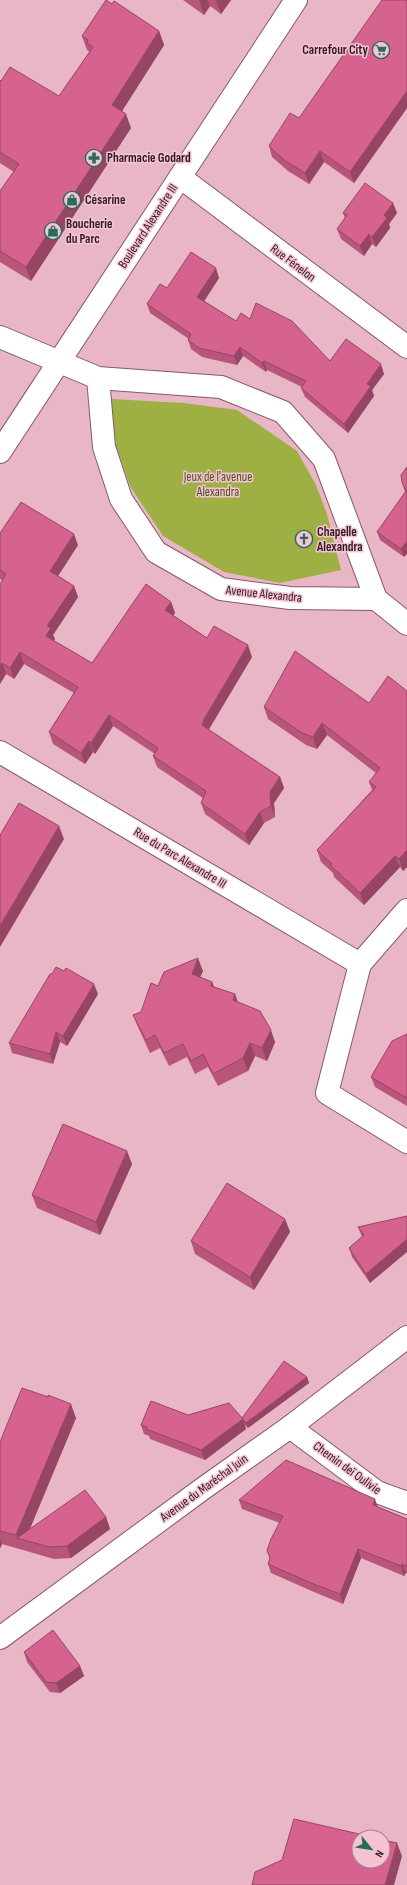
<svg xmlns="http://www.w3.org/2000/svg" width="407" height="1885" viewBox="0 0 407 1885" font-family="'Sofia Sans Condensed',sans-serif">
	<rect width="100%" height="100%" fill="#e9b6c6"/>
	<polygon fill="#9eb043" points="111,399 184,403 237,410 297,451 316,485 327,514 341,570 280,583 224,572 163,536 130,486 116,446"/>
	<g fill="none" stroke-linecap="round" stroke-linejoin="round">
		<defs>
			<g id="minor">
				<polyline points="180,177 407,347"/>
				<polyline points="0,337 98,378 221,387 283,412 324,459 376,599 407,624"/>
				<polyline points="98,378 104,447 121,499 156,552 221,589 290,598 376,599"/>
				<polyline points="0,752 360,964 407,910"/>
				<polyline points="360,964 327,1093 407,1142"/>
				<polyline points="290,1427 377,1492 407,1503"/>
			</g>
			<g id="primary">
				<polyline points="0,452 296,0"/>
				<polyline points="0,1638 201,1490 290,1427 407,1337"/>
			</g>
		</defs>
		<use href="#minor" stroke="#855968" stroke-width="24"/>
		<use href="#primary" stroke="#855968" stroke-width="24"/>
		<use href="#minor" stroke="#fff" stroke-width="22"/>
		<use href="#primary" stroke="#fff" stroke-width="22"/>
	</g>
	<g fill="#b8557b">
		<polygon points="183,0 231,0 221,14 210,6 204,15"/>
		<polygon points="407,0 407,108 354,183 324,162 309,184 288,171 272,157 269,146 299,118"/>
		<polygon points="159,31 164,45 122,111 131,128 31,281 0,262 0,191 14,172 0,163 0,80 59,96 90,52 87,50 82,36"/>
		<polygon points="393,203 397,213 389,224 390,228 376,247 372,244 364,256 341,239 337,229 345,218 343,213"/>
		<polygon points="219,278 204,301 236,321 250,319 330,361 384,374 372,390 374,396 348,433 305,397 301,388 302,387 267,370 266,372 243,356 237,365 202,357 191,349 188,340 189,339 150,313 147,304 167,288"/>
		<polygon points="407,467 404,557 380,540 377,532 405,492 402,482"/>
		<polygon points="0,533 78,545 58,576 74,586 78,597 53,635 55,639 54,641 92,663 171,602 175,613 173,616 207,638 252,657 208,730 280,777 284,788 274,803 275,817 264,823 249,845 205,814 201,803 203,798 157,767 153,756 155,754 113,726 95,754 93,752 85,764 53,744 49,732 74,693 24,664 14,679 6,674 0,684 2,580 0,579"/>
		<polygon points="407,691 407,867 403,871 400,867 364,905 334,877 333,873 321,862 317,850 372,790 369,782 376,773 327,735 317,749 306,745 268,719 264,707 369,703"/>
		<polygon points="203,971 200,977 212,982 214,987 235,994 238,1002 275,1042 267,1061 255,1056 248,1071 218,1086 208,1067 195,1074 187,1057 169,1066 160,1048 150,1053 138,1027 133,1015 141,1012 158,986"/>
		<polygon points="98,994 67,1046 60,1042 53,1064 12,1053 9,1043"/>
		<polygon points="407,1034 407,1106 375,1087 371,1077"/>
		<polygon points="132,1164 100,1235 37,1208 32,1195"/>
		<polygon points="407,1216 370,1283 352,1257 349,1248 362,1237 358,1227"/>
		<polygon points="285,1219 290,1232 254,1290 195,1254 191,1241"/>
		<polygon points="307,1377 309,1383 248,1428 245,1425 246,1429 205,1460 150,1439 149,1436 144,1434 141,1425 188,1415 242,1418"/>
		<polygon points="76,1418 30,1529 106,1517 110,1529 71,1558 54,1559 2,1544 0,1548 0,1442"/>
		<polygon points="239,1500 378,1507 407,1519 407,1573 406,1573 404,1576 361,1558 343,1604 314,1592 271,1573 268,1564 270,1559 267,1550 280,1523 242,1509"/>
		<polygon points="24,1652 80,1666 84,1676 60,1693 50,1692 27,1662"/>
	</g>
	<g fill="#964564">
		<polygon points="199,0 207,0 210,6 204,15"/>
		<polygon points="216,0 231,0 221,14"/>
		<polygon points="159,31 164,45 117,119 112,105"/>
		<polygon points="407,91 407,108 354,183 350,172"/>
		<polygon points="126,114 131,128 31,281 26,267"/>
		<polygon points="320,151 324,162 309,184 305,173"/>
		<polygon points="393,203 397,213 389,224 390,228 376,247 372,237 384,215"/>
		<polygon points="369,234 372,244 364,256 360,246"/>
		<polygon points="216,268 219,278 201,306 197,297"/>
		<polygon points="240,347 243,356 237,365 234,356"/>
		<polygon points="264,361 267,370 266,372 262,363"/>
		<polygon points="381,364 384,374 372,390 374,396 348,433 344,424 367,384"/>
		<polygon points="74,534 78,545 54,582 50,571"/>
		<polygon points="407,541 407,554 404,557 401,549"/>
		<polygon points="74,586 78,597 53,635 55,639 50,647 46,636 47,626"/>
		<polygon points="171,602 175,613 169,622 165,610"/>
		<polygon points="248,645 252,657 208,731 202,725 203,721"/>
		<polygon points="20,652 24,664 14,679 10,668"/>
		<polygon points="2,663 6,674 0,684 0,666"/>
		<polygon points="109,715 113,726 95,754 91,743"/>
		<polygon points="322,723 327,735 317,749 313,737"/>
		<polygon points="89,741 93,752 85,764 81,753"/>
		<polygon points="280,777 284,788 274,803 275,817 271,806 270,792"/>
		<polygon points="260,812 264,823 249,845 245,834"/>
		<polygon points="59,826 64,839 0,947 0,926"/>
		<polygon points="407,850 407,867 403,871 399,859"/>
		<polygon points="395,856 400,867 364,905 360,893"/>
		<polygon points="198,958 203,971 196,986 192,974"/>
		<polygon points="212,982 217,994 211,986"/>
		<polygon points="94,984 98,994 67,1046 63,1036"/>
		<polygon points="235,994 239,1007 233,1000"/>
		<polygon points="271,1030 275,1042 267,1061 262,1048"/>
		<polygon points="56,1032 60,1042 53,1064 50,1054"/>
		<polygon points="250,1043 255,1056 248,1071 243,1058"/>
		<polygon points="127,1151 132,1164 100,1235 96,1222"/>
		<polygon points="285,1219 290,1232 254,1290 250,1277"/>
		<polygon points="407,1239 407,1252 370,1283 366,1274"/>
		<polygon points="307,1377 309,1383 248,1428 246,1423"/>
		<polygon points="71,1404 76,1418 25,1540 17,1538 21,1550 16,1535"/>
		<polygon points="243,1419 246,1429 205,1460 201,1450"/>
		<polygon points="375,1499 378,1508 373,1505"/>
		<polygon points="106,1517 110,1529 71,1558 67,1546"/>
		<polygon points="0,1539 2,1544 0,1548"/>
		<polygon points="358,1549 361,1558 343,1604 340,1594"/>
		<polygon points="402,1564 406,1573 404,1576 401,1566"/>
		<polygon points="80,1666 84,1676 60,1693 56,1683"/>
		<polygon points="397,1843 402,1856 394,1885 385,1885"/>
	</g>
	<g fill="#d6638f" stroke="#964564">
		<polygon points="106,0 112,4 114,1 159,31 112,105 126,114 26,267 0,251 0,191 19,164 0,152 0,80 1,81 10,67 59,96 93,47 87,43 88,40 82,36"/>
		<polygon points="382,0 407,0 407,91 350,172 320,151 305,173 284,160 269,146 290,113 299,118"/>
		<polygon points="365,183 393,203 384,215 387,218 380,227 372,237 369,234 360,246 337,229 347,215 343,213"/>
		<polygon points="191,252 216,268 197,297 236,321 241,313 250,319 256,303 292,321 330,361 346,339 381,364 367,384 371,386 344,424 301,388 306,381 264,361 262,363 240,347 234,356 199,348 188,340 191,334 147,304 160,284 167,288"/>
		<polygon points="407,467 407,541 401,549 377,532 406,491 402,482 401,475"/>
		<polygon points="21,502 74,534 50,571 74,586 47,626 51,628 46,636 92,663 146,584 171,602 165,610 207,638 214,626 248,645 203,721 204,721 202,725 280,777 270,792 271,806 260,812 245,834 201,803 206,791 153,756 158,748 109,715 91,743 89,741 81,753 49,732 78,687 20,652 10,668 2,663 0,666 0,584 6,574 0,570 0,533"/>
		<polygon points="295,651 369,703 388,676 407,691 407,850 399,859 395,856 360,893 330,865 332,864 317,850 376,787 369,782 380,768 322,723 313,737 302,733 264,707"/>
		<polygon points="19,803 59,826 0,926 0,835"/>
		<polygon points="198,958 192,974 212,982 211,986 235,994 233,1000 260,1011 271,1030 262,1048 250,1043 243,1058 213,1074 203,1054 191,1061 183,1044 164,1053 155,1035 146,1040 133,1015 141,1012 151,983 158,986 164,972"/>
		<polygon points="56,967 64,971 66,968 94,984 63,1036 56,1032 50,1054 9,1043 50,974 52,974"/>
		<polygon points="407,1034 407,1098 371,1077 392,1041"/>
		<polygon points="63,1124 127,1151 96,1222 32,1195"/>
		<polygon points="227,1183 285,1219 250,1277 191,1241"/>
		<polygon points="407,1216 407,1239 366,1274 349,1248 364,1235 358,1227"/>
		<polygon points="284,1361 307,1377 246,1423 242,1418"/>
		<polygon points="22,1388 48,1397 48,1395 71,1404 16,1535 0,1531 0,1442"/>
		<polygon points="151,1401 188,1415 229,1403 243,1419 201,1450 146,1429 147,1427 141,1425"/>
		<polygon points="286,1460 375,1499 373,1505 407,1519 407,1566 402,1564 401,1566 358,1549 340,1594 311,1583 268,1564 270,1558 267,1550 271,1539 283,1516 239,1500"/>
		<polygon points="85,1490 106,1517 67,1546 49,1547 17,1538"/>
		<polygon points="53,1630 80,1666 56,1683 46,1682 24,1652"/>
		<polygon points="294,1819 372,1837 359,1837 359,1861 383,1861 383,1840 397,1843 385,1885 252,1885 255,1872 282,1860"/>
	</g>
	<defs>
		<symbol id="supermarket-ring" viewBox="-11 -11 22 22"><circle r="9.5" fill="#f6c3d3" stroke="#286c5f" stroke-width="1.5"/><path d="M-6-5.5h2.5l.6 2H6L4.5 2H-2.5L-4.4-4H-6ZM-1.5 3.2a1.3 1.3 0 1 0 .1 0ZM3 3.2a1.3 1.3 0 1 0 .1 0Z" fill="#286c5f"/></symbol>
		<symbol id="pharmacy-ring" viewBox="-11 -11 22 22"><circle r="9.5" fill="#f6c3d3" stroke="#286c5f" stroke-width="1.5"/><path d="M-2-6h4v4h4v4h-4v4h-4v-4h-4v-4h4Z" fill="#286c5f"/></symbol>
		<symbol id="shop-ring" viewBox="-11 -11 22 22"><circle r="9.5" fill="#f6c3d3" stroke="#286c5f" stroke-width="1.5"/><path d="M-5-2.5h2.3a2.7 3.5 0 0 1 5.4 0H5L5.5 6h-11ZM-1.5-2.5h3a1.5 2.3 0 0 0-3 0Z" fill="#286c5f"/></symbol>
		<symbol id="church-ring" viewBox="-11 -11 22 22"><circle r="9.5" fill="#f6c3d3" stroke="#286c5f" stroke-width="1.5"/><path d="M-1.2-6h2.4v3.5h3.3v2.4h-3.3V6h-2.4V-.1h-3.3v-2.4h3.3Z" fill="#286c5f"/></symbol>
	</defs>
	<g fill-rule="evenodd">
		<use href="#supermarket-ring" x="371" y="40" width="20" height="20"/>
		<use href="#pharmacy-ring" x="84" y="148" width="20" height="20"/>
		<use href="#shop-ring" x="62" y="190" width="20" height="20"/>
		<use href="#shop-ring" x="43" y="221" width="20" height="20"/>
		<use href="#church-ring" x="294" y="529" width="20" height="20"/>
	</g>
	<g text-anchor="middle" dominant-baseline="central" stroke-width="3" stroke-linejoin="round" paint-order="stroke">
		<g font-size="13" font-weight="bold" fill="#2e1b21" stroke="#f6c3d3" text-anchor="start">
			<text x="368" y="50" text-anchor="end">Carrefour City</text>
			<text x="107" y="158">Pharmacie Godard</text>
			<text x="85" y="200">Césarine</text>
			<text x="66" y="224">Boucherie<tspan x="66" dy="15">du Parc</tspan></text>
			<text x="317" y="532">Chapelle<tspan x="317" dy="15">Alexandra</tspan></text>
		</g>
		<g font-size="13" fill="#2e1b21" stroke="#f6c3d3">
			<text transform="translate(148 226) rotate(-57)">Boulevard Alexandre III</text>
			<text transform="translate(293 263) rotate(37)">Rue Fénelon</text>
			<text transform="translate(264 594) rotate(6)">Avenue Alexandra</text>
			<text transform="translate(180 858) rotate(31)">Rue du Parc Alexandre III</text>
			<text transform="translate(347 1468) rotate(36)">Chemin deï Oulivie</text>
			<text transform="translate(204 1488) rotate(-36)">Avenue du Maréchal Juin</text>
		</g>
		<g font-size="13" fill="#48501f" stroke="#f6c3d3">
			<text x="218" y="477">Jeux de l'avenue<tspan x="218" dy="15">Alexandra</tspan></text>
		</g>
	</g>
	<g transform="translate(371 1849) rotate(120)"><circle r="19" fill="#f6c3d3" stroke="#a6808c"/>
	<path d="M0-3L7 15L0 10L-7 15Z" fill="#286c5f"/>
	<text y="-6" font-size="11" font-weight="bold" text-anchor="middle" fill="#2e1b21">N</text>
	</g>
</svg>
